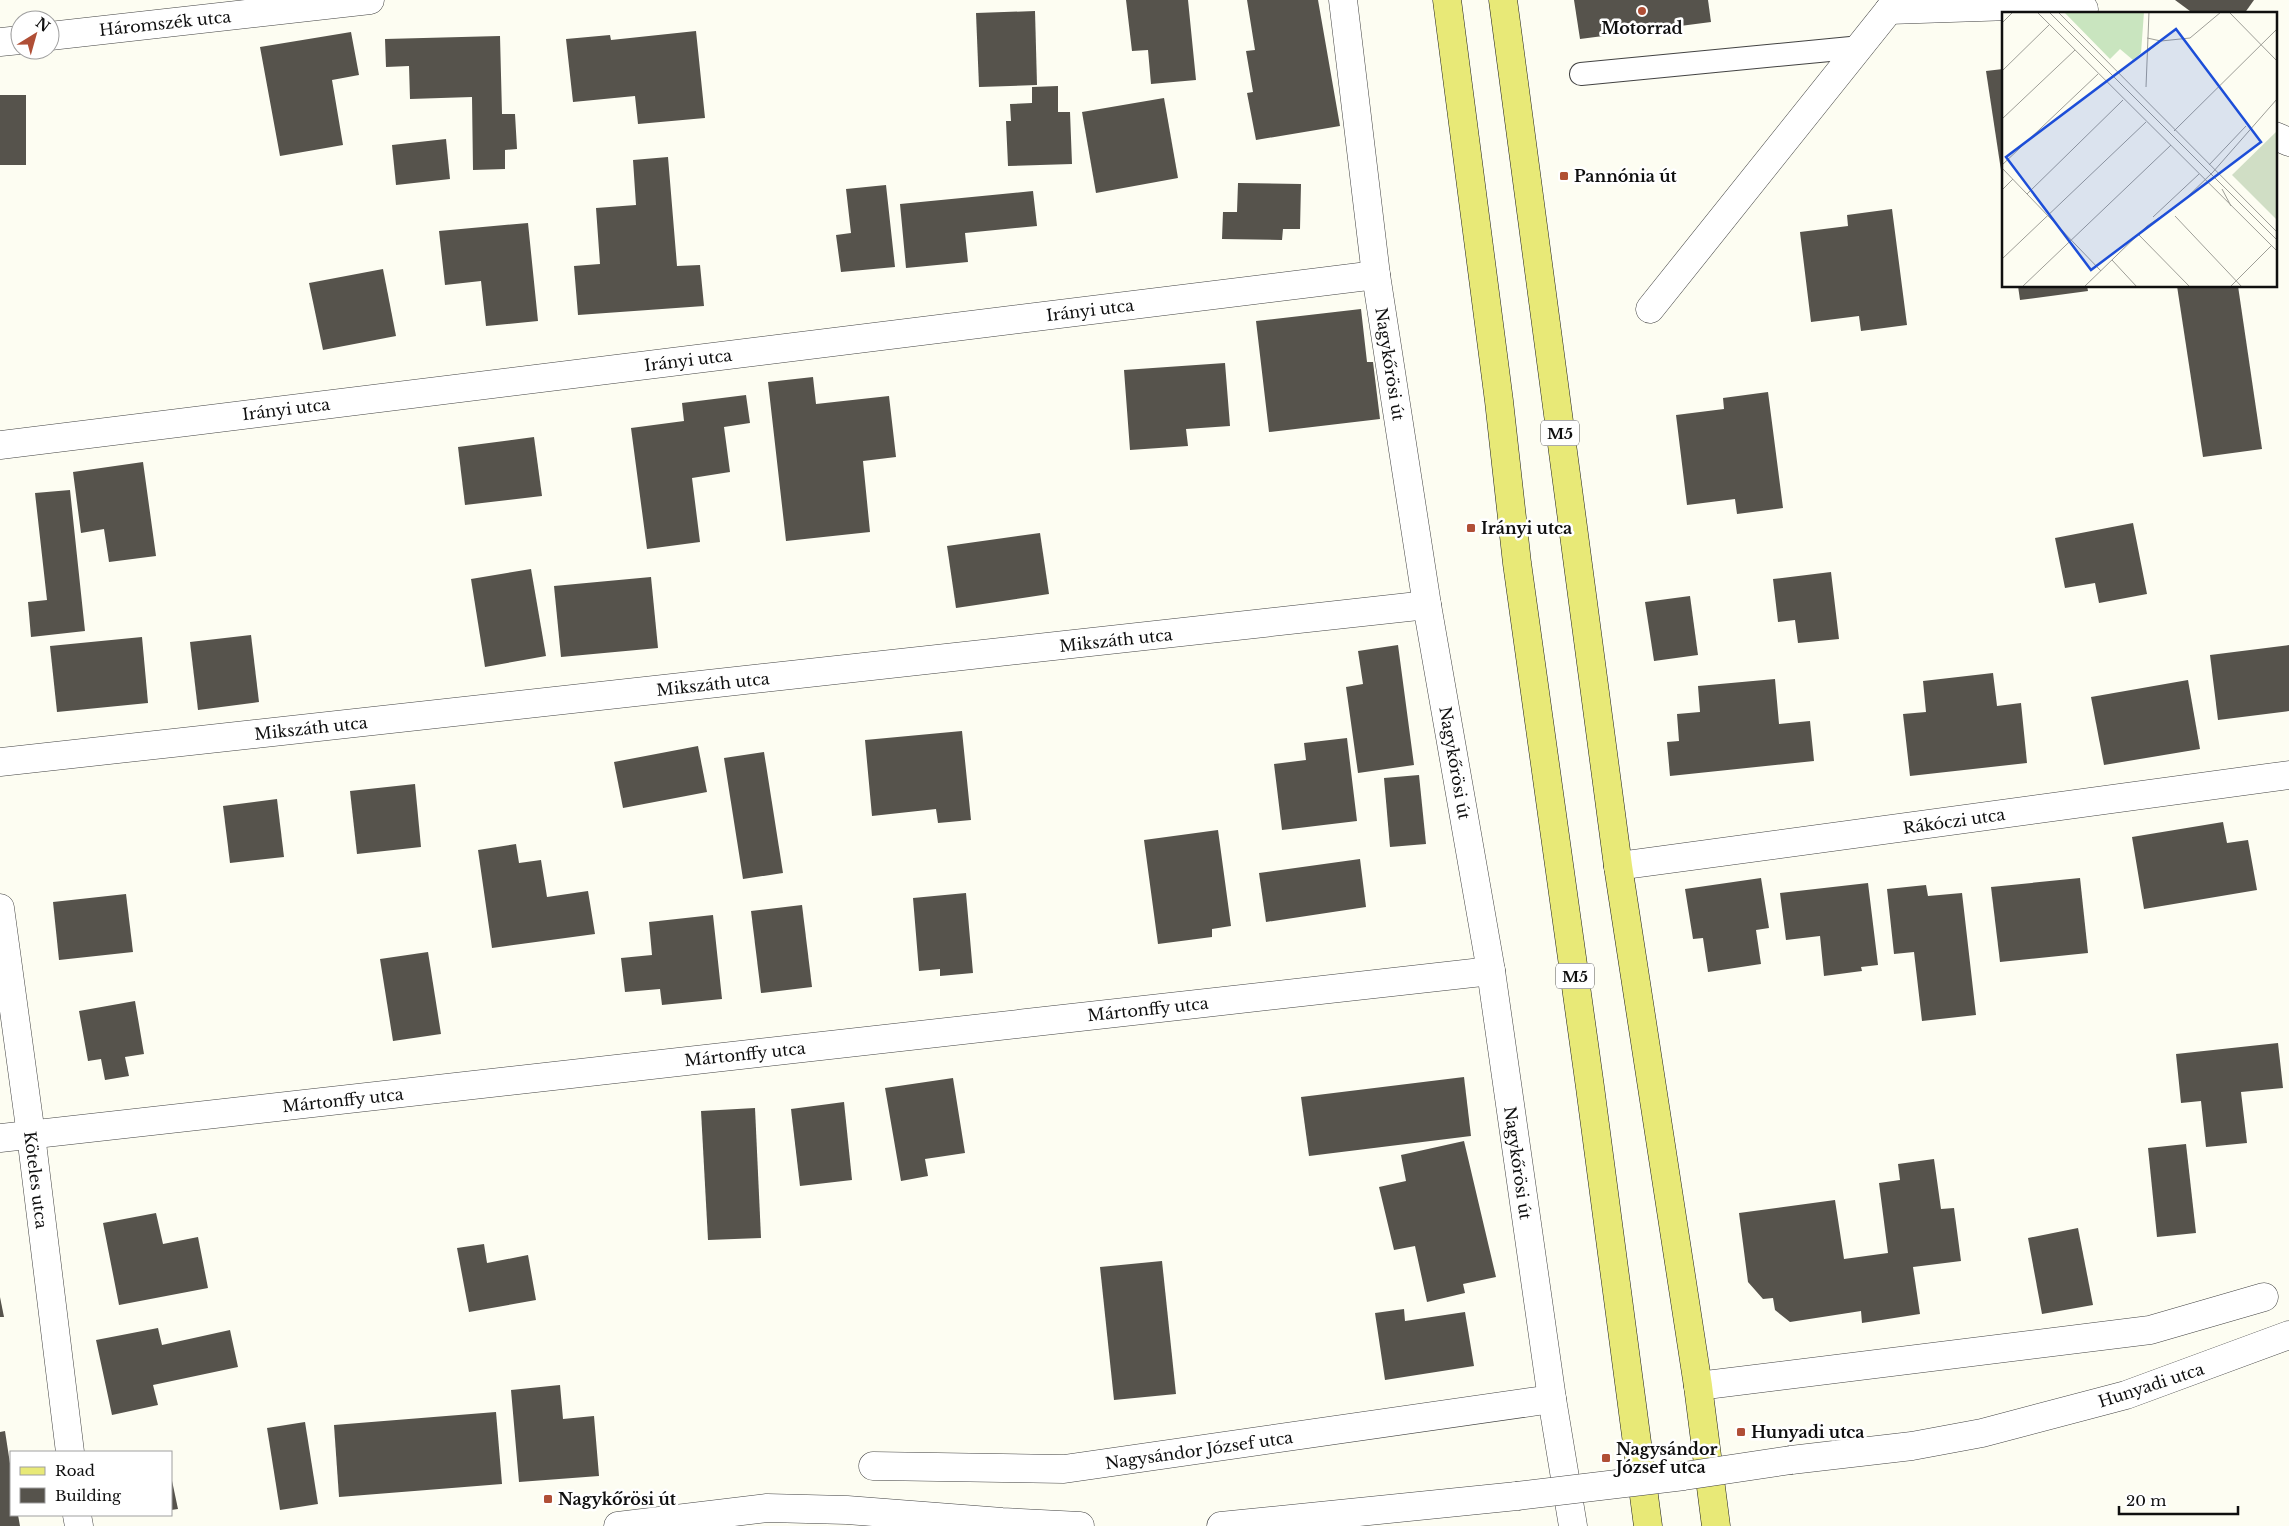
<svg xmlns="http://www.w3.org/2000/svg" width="2289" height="1526" viewBox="0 0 2289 1526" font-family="'Libre Baskerville',serif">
	<rect width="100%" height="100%" fill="#fdfdf2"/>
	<g fill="#56534c">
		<polygon points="1126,0 1188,0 1196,80 1151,84 1148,50 1132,51"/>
		<polygon points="1247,0 1318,0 1340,126 1256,140 1247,93 1253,92 1246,51 1255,50"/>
		<polygon points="1574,0 1708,0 1711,22 1580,39"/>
		<polygon points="2175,0 2254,0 2244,14 2194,14"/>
		<polygon points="1035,11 1037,85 979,87 976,13"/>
		<polygon points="696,31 705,118 638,124 635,96 573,102 566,39 610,35 611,40"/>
		<polygon points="351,32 359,75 332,80 343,145 280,156 260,47"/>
		<polygon points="500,36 502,114 515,114 517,149 505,150 505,169 473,170 472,97 410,99 409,66 386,67 385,39"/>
		<polygon points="2003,69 2003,177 2002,177 1986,71"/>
		<polygon points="1058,86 1058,112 1070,112 1072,164 1008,166 1006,121 1011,121 1010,104 1032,103 1032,87"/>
		<rect x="0" y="95" width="26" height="70"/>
		<polygon points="1164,98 1178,178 1096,193 1082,112"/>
		<polygon points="446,139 450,179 396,185 392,145"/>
		<polygon points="668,157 677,266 700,265 704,306 578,315 574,266 600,264 596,208 636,205 633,160"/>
		<polygon points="1238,183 1301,184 1300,229 1283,229 1282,240 1222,239 1223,212 1237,212"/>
		<polygon points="886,185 895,267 841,272 836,235 851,233 846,189"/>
		<polygon points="1033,191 1037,226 965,233 968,262 906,268 900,204"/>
		<polygon points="1892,209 1907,325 1861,331 1859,316 1811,322 1800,232 1848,226 1847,215"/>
		<polygon points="528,223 538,321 486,326 481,281 445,285 439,231"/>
		<polygon points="383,269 396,336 323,350 309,283"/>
		<polygon points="2018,286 2087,286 2088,291 2020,300"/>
		<polygon points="2177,286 2238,286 2262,449 2203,457"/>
		<polygon points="1361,309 1367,362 1373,362 1380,419 1269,432 1256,321"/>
		<polygon points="1225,363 1230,426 1186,429 1188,446 1130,450 1124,370"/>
		<polygon points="813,377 816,404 889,396 896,457 863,461 870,532 786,541 768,382"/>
		<polygon points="1768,392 1783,508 1737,514 1735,499 1687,505 1676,415 1724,409 1723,398"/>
		<polygon points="746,395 750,423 724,427 730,472 692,478 700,542 647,549 631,428 684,421 682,403"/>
		<polygon points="534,437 542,496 465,505 458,447"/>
		<polygon points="143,462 156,556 109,562 104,529 81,533 73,472"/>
		<polygon points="70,490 85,631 31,637 28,602 47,600 35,493"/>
		<polygon points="2133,523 2147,594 2099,603 2095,583 2065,588 2055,538"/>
		<polygon points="1040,533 1049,594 956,608 947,546"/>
		<polygon points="531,569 546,656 485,667 471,579"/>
		<polygon points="1831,572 1839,639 1798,643 1795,620 1778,622 1773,579"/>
		<polygon points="651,577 658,648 561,657 554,586"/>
		<polygon points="1690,596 1698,655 1654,661 1645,602"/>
		<polygon points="251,635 259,702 198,710 190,642"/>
		<polygon points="142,637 148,703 57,712 50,646"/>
		<polygon points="1398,645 1414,765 1358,773 1346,687 1363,684 1358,651"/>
		<polygon points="2289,645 2289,711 2218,720 2210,655"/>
		<polygon points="1993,673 1997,706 2021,703 2027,763 1910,776 1903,714 1926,712 1923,681"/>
		<polygon points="1775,679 1779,724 1810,721 1814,761 1670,776 1667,742 1679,741 1677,714 1700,712 1698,686"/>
		<polygon points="2188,680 2200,749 2104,765 2091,697"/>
		<polygon points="962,731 971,820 938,823 936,809 872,816 865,740"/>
		<polygon points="1347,738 1357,821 1282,830 1274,764 1306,760 1304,743"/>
		<polygon points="698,746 707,792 623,808 614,762"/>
		<polygon points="764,752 783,873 743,879 724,758"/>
		<polygon points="1419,775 1426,844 1390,847 1384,778"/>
		<polygon points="415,784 421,847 357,854 350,791"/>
		<polygon points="277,799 284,857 230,863 223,806"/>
		<polygon points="2223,822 2227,843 2248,840 2257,890 2144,909 2132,837"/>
		<polygon points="1218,830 1231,926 1212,929 1212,937 1158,944 1144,840"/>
		<polygon points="516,844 519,863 541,860 547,897 588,891 595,934 492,948 478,850"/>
		<polygon points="1360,859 1366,907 1266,922 1259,873"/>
		<polygon points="1761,878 1769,928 1756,930 1761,964 1708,972 1703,938 1693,939 1685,889"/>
		<polygon points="2080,878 2088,953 2000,962 1991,887"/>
		<polygon points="1868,883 1878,965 1861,967 1862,971 1824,976 1820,936 1786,940 1780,893"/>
		<polygon points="1926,885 1928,896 1962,893 1976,1015 1922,1021 1914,952 1894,954 1887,889"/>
		<polygon points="966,893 973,973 940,976 940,969 919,971 913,898"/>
		<polygon points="126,894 133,952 59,960 53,902"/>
		<polygon points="802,905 812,987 761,993 751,911"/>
		<polygon points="713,915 722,999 662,1005 660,989 625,992 621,958 652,955 649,922"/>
		<polygon points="428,952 441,1034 393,1041 380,959"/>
		<polygon points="135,1001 144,1054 125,1057 129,1076 105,1080 101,1059 88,1061 79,1011"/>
		<polygon points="2278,1043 2283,1088 2241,1092 2247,1143 2206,1147 2201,1101 2181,1103 2176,1054"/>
		<polygon points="1464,1077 1471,1136 1309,1156 1301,1097"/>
		<polygon points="953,1078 965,1153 925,1159 928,1176 901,1181 885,1088"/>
		<polygon points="844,1102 852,1180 800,1186 791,1109"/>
		<polygon points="755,1108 761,1238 708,1240 701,1111"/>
		<polygon points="1464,1141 1496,1277 1463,1284 1465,1293 1427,1302 1415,1246 1394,1250 1379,1187 1406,1181 1401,1155"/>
		<polygon points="2186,1144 2196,1233 2157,1237 2148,1148"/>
		<polygon points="1934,1159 1941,1209 1954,1208 1961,1261 1913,1267 1920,1314 1862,1323 1861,1311 1790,1322 1775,1310 1773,1298 1763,1299 1748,1282 1739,1213 1835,1200 1844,1259 1888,1253 1879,1183 1900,1180 1898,1164"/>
		<polygon points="156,1213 163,1244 198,1237 208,1288 119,1305 103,1223"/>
		<polygon points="2078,1228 2093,1305 2042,1314 2028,1238"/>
		<polygon points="484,1244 487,1263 528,1255 536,1300 469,1312 457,1248"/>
		<polygon points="1162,1261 1176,1394 1114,1400 1100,1267"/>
		<polygon points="0,1297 4,1317 0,1317"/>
		<polygon points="1404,1309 1405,1321 1465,1312 1474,1366 1385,1380 1375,1313"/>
		<polygon points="158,1328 162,1345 230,1330 238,1367 153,1385 158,1405 112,1415 96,1340"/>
		<polygon points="560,1385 563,1419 594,1416 599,1476 519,1482 511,1390"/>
		<polygon points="496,1412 502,1484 339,1497 334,1425"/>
		<polygon points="305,1422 318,1504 280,1510 267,1428"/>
		<polygon points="5,1431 11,1470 11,1515 18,1515 20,1526 0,1526 0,1432"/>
		<polygon points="171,1476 178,1509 171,1510"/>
	</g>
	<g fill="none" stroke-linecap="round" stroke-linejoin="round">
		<defs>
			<polyline id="service" points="1581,74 1861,47"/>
			<g id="minor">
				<polyline points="1343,0 1376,275 1427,605 1491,971 1552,1399 1573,1526"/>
				<polyline points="1889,10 2011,6 2084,9"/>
				<polyline points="50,36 370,0"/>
				<polyline points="0,42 20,40"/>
				<polyline points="2275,136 2289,142"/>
				<polyline points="1650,309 1897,0"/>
				<polyline points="0,445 1376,275"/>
				<polyline points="0,762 1427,605"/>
				<polyline points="1618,866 2289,775"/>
				<polyline points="0,908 31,1135 70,1452"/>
				<polyline points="0,1138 1491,971"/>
				<polyline points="1698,1386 2150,1330 2264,1297"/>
				<polyline points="873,1466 1064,1469 1552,1399"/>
				<polyline points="77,1515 79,1526"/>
			</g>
			<g id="tertiary">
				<polyline points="1791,1460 1912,1446 1982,1433 2126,1395 2289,1335"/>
				<polyline points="618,1526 767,1508 847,1510 1002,1522 1080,1526"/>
				<polyline points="1221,1526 1517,1496"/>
			</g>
			<g id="primary">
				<polyline points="1447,0 1499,401 1517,563 1590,1087 1648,1526"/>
				<polyline points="1503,0 1618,866 1698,1386 1716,1526"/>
			</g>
		</defs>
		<use href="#service" stroke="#424242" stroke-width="24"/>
		<use href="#minor" stroke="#424242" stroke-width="29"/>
		<use href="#tertiary" stroke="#424242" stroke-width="29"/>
		<use href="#primary" stroke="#202020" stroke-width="29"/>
		<use href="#service" stroke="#fff" stroke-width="22"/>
		<use href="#minor" stroke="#fff" stroke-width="28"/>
		<use href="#tertiary" stroke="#fff" stroke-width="28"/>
		<use href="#primary" stroke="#e8e977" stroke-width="28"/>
		<defs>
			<polyline id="tertiary-bridge" points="1517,1496 1684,1476 1791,1460"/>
		</defs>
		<use href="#tertiary-bridge" stroke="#424242" stroke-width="29" stroke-linecap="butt"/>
		<use href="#tertiary-bridge" stroke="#fff" stroke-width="28"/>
	</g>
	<g fill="#b04f36" stroke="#fff" stroke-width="2">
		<circle cx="1642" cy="11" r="5"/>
		<rect x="1559" y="171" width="10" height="10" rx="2.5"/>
		<rect x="1466" y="523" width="10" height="10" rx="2.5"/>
		<rect x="1736" y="1427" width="10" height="10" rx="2.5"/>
		<rect x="1601" y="1453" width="10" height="10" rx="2.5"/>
		<rect x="543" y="1494" width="10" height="10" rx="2.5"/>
	</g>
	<g text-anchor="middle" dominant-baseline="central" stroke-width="5" stroke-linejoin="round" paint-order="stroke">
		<g fill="#fff" stroke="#575757" stroke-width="1">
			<rect x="1541" y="420.5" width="38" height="25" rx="4"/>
			<rect x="1556" y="963.5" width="38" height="25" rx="4"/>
		</g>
		<g font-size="15" font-weight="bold" fill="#0f0f0f">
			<text x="1560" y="433">M5</text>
			<text x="1575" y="976">M5</text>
		</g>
		<g font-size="16" fill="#0f0f0f" stroke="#fff">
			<text transform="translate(165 23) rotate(-6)">Háromszék utca</text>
			<text transform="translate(1090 310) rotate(-7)">Irányi utca</text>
			<text transform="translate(688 360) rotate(-7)">Irányi utca</text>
			<text transform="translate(1390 364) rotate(81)">Nagykőrösi út</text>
			<text transform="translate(286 409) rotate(-7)">Irányi utca</text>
			<text transform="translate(1116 640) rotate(-6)">Mikszáth utca</text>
			<text transform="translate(713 684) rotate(-6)">Mikszáth utca</text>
			<text transform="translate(311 728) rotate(-6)">Mikszáth utca</text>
			<text transform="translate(1455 763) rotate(80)">Nagykőrösi út</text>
			<text transform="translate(1954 821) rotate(-8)">Rákóczi utca</text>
			<text transform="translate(1148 1009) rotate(-6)">Mártonffy utca</text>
			<text transform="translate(745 1054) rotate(-6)">Mártonffy utca</text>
			<text transform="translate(343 1100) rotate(-6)">Mártonffy utca</text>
			<text transform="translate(1518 1163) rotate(82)">Nagykőrösi út</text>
			<text transform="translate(36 1180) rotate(83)">Köteles utca</text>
			<text transform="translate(2151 1385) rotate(-18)">Hunyadi utca</text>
			<text transform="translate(1199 1450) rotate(-8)">Nagysándor József utca</text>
		</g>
		<g font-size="16" font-weight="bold" fill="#0f0f0f" stroke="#fff" text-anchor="start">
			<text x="1642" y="28" text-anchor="middle">Motorrad</text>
			<text x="1574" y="176">Pannónia út</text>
			<text x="1481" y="528">Irányi utca</text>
			<text x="1751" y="1432">Hunyadi utca</text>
			<text x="1616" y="1449">Nagysándor<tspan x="1616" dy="18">József utca</tspan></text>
			<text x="558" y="1499">Nagykőrösi út</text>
		</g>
	</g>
	<g transform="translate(2002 12)">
		<rect width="275" height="275" fill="#fdfdf2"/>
		<path d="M62 0H142L139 41 131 48 118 37 108 47Z" fill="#c9e5bf"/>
		<path d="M275 119V208L230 163Z" fill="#d0dec5"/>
		<path fill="none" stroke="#9e9e97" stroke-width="1" d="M35 0 275 239M47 0 275 228M56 0 275 220M227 0 275 49M0 11 11 0M145 26 159 29 188 26 219 0M145 40 159 29M0 59 47 13M144 75 147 0M0 107 73 38M172 119 275 17M0 153 96 62M207 153 244 114M0 156 99 259M220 177 229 194M0 178 11 167M25 182 121 88M173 204 240 275M151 205 197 162M136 222 188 275M0 247 144 110M110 248 135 275M20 275 169 133M82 275 145 214 179 191 211 160 275 87M228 275 269 234"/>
		<path fill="#1d4ed8" fill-opacity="0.15" stroke="#1d4ed8" stroke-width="2.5" d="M174 17 259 130 89 258 4 145Z"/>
		<rect width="275" height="275" fill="none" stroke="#0f0f0f" stroke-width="2.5"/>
	</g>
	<rect x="10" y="1451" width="162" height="65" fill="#ffffff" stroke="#9f9f9f"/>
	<rect x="20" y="1467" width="25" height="8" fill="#e8e977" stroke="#9f9f9f"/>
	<text x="55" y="1476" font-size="15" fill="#0f0f0f">Road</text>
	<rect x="20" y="1488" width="25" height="15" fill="#56534c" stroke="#9f9f9f"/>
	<text x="55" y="1501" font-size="15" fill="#0f0f0f">Building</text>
	<g transform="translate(35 35) rotate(37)"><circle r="24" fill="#ffffff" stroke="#9f9f9f"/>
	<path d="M0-4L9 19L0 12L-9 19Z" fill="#b04f36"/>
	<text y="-8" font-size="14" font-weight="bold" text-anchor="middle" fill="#0f0f0f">N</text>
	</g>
	<path d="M2119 1506v8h119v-8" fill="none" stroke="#0f0f0f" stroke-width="2.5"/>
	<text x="2126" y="1506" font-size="15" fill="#0f0f0f" stroke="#ffffff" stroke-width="4" paint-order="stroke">20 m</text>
</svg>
